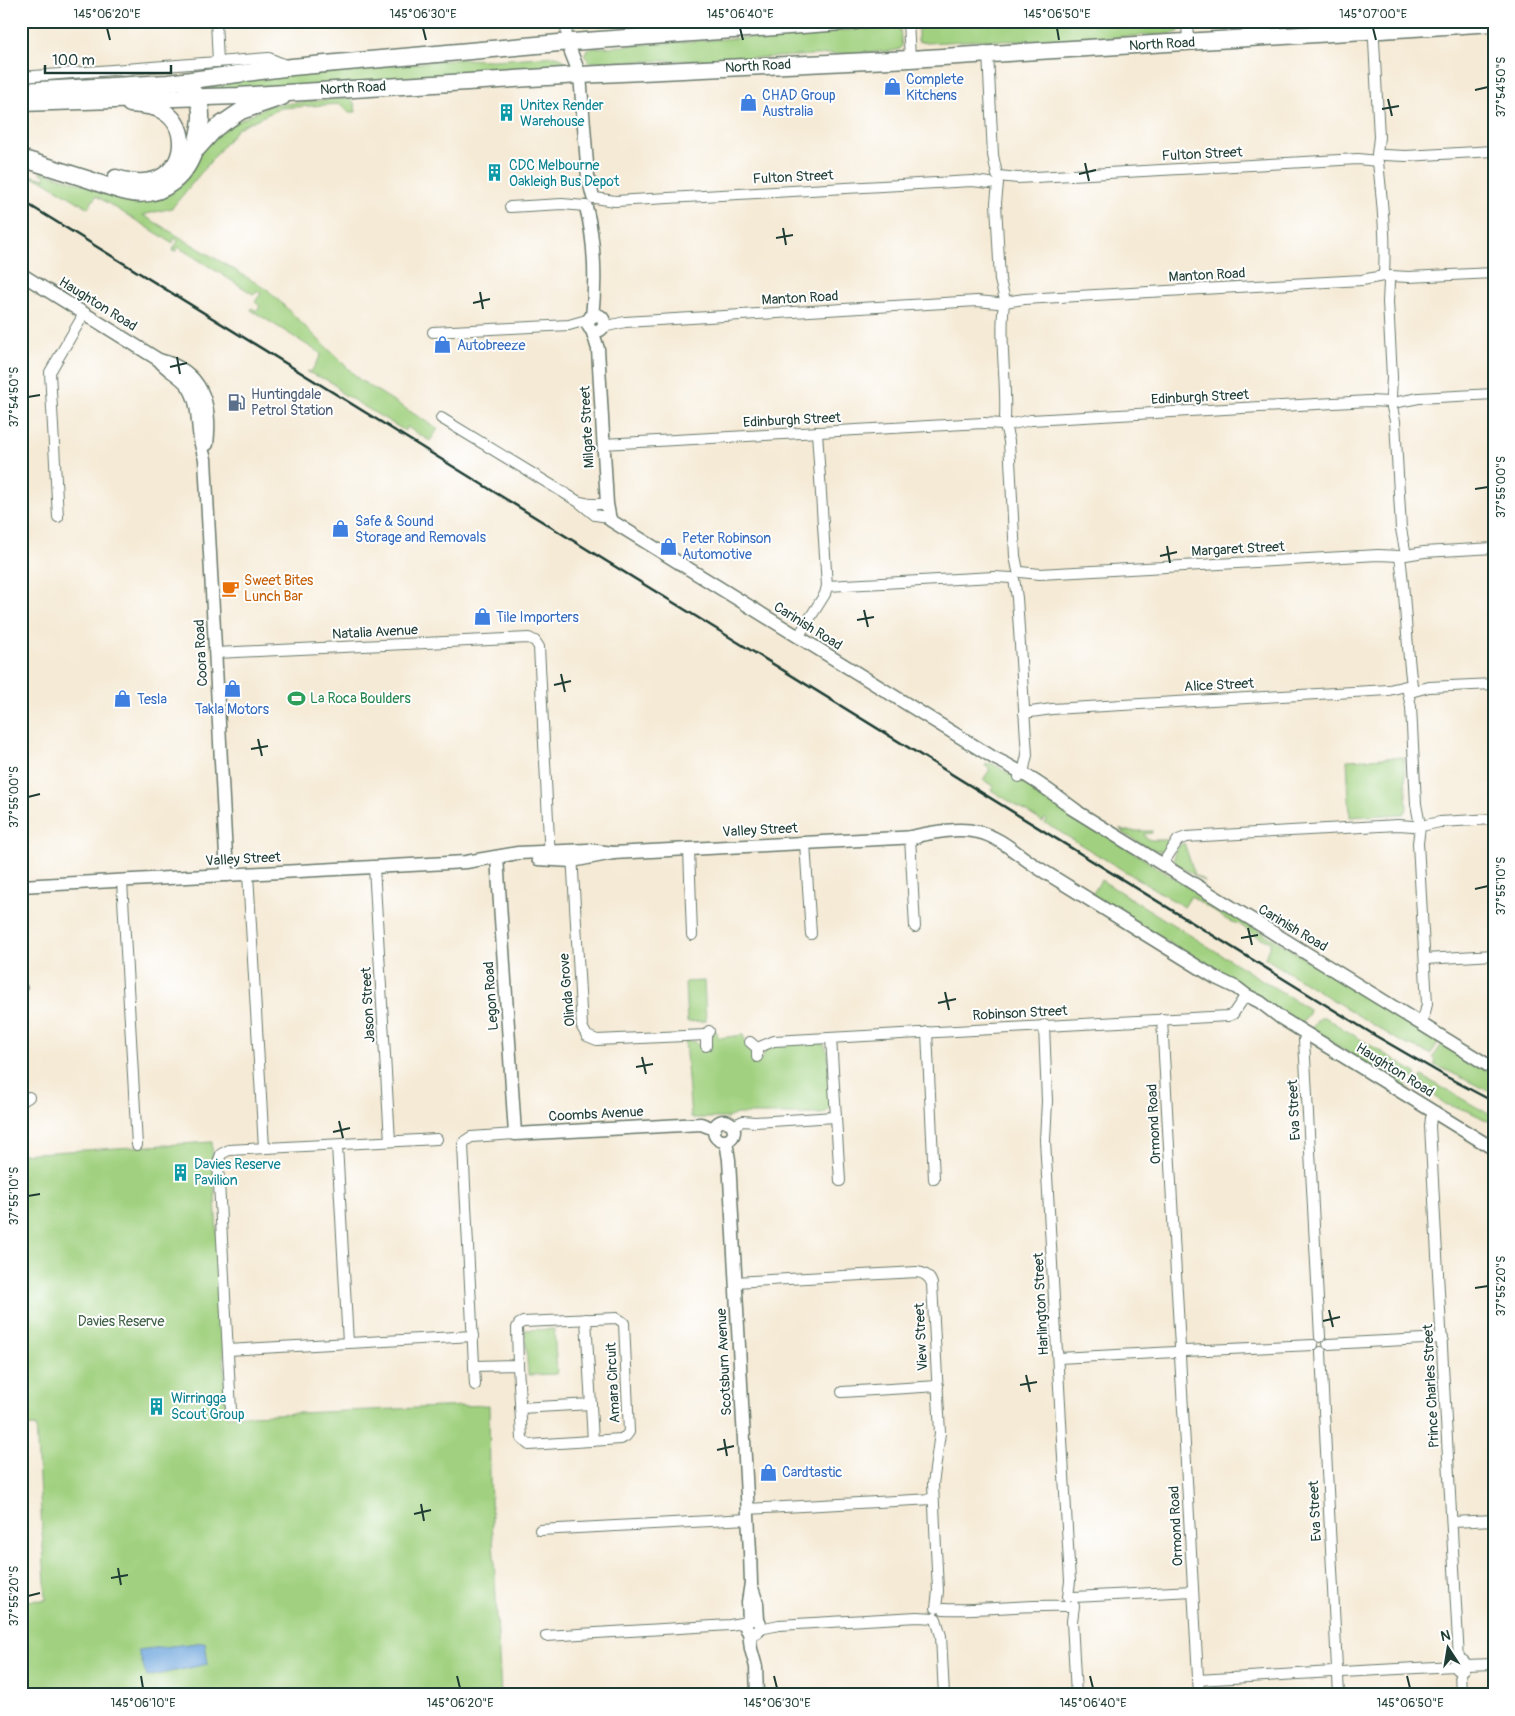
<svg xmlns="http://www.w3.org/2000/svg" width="1515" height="1716" viewBox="0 0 1515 1716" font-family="Pangolin,sans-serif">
	<rect width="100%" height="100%" fill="#fff"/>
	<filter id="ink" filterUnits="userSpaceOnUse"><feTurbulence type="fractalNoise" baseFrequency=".02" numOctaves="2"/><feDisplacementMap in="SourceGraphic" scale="10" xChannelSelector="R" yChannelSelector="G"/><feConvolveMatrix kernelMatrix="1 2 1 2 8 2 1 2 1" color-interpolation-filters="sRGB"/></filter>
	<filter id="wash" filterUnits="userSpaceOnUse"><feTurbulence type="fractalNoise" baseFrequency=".0096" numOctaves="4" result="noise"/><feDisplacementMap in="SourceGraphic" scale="20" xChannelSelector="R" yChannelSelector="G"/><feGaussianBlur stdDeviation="1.12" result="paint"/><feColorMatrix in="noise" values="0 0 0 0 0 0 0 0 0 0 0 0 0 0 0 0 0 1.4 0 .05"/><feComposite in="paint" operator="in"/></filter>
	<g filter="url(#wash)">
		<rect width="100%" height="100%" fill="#f5ead5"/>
		<g fill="#a1d180" stroke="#60875a">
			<polygon points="985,21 1179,21 1179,32 1171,34 1038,42 985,40 927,43 918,41 918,27"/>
			<path d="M1196 21H1363C1331 28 1299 25 1267 25 1246 24 1226 27 1205 28L1196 26Z"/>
			<polygon points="895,27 900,29 902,46 900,49 893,51 720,60 606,62 589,62 584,55 587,49 593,48"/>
			<polygon points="555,56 560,57 565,61 563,67 558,70 208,93 191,89 237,79 462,59 493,60"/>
			<path d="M348 98C355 101 355 105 356 112H349L340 104 281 108 238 128 172 208 143 215 268 290 360 380 438 429 430 441 407 427 405 431 340 392C335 380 317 377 307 372L308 371 311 372 321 355 320 353 251 310 252 308 257 311 260 306 255 302 261 293 257 291 253 294 178 247 175 252 172 251 178 241 174 238 173 243 96 196 88 208 42 180 30 177 28 182 24 177 25 174 45 179V175L40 173 41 171 124 197 217 132 270 105Z"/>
			<polygon points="1404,757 1407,809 1403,814 1350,817 1347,760"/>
			<polygon points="992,763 1158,868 1439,1041 1431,1054 1401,1042 1265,958 1271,942 1256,936 1239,924 1227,920 1191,896 1184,907 1045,823 1047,820 1045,818 1043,822 991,790 994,786 983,780 990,769 985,766 986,764"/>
			<path d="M1120 828 1123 831H1152V833L1144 834 1145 837 1150 840H1167C1171 867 1129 836 1122 832Z"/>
			<path d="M1184 843 1195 875 1205 881V882L1175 863C1172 853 1176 847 1184 843Z"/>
			<polygon points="1101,880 1309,1009 1308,1015 1301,1025 1092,895"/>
			<polygon points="704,981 706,1021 687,1022 685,982"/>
			<polygon points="1324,1017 1416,1073 1416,1078 1406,1079 1404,1082 1410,1090 1311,1030 1319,1018"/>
			<path d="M715 1030 719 1038 743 1035C746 1044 751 1051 754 1060L762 1059 765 1051 776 1045 820 1043 824 1045 828 1052 831 1107 827 1111 822 1114H737L727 1118H691L685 1040 696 1042 703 1051 711 1049 710 1040Z"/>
			<polygon points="1443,1043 1494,1075 1494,1094 1444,1069 1434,1065 1436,1062 1433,1057"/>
			<polygon points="1422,1076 1494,1117 1494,1124 1468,1111 1445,1104 1426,1089 1420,1079"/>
			<polygon points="212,1142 227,1416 489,1405 490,1480 501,1695 21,1695 21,1601 46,1600 36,1426 21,1427 21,1154"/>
			<polygon points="554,1329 557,1374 528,1375 525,1330"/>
		</g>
		<polygon fill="#6ea6dd" stroke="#467288" points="205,1642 208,1664 147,1677 138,1650"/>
	</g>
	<g filter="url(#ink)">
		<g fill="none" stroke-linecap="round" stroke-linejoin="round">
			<defs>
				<g id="minor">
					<polyline points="216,21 218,62"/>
					<polyline points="566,21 567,42"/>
					<polyline points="908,21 910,59"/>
					<polyline points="1187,21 1188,42"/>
					<polyline points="1373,21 1379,137 1377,154"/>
					<polyline points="988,53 993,155 997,175"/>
					<polyline points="21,77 269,58 288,66"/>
					<polyline points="1384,155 1406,156 1494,151"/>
					<path d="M1378 162C1382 199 1386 237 1384 275"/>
					<polyline points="998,176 1018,178 1358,159 1377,161"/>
					<polyline points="998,183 996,203 1000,280 1004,296"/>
					<polyline points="595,198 615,201 972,181 990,183"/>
					<polyline points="510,207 562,204 585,206"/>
					<polyline points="1391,276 1408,277 1494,273"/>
					<polyline points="1389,282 1388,302 1392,377 1391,397"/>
					<polyline points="1005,302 1024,299 1362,280 1383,276"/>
					<path d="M1004 303C999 341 1007 380 1005 418"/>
					<polyline points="603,327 625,322 977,301 998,303"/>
					<polyline points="433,332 569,325 590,319"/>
					<polyline points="1398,402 1419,398 1494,394"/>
					<polyline points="1391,403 1395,421 1401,529 1405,550"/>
					<polyline points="441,418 579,502 595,515 609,517"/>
					<polyline points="1012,424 1031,420 1369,401 1390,402"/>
					<polyline points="1005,425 1009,441 1015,556 1018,571"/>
					<polyline points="603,444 983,423 1004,424"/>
					<polyline points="580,502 590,504 607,504"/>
					<polyline points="58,517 50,372 84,314"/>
					<polyline points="1406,555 1424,552 1494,548"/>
					<path d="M1400 557C1406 599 1406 642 1412 685"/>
					<polyline points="1020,572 1040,574 1378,555 1399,556"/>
					<polyline points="1014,579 1017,598 1027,755 1023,773 1019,777"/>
					<polyline points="827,586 994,577 1012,578"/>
					<polyline points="798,637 825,594 827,586 817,432"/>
					<polyline points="216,653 529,638 535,641 539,647 550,858"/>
					<polyline points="1414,691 1429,687 1494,684"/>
					<polyline points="1408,692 1411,707 1416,804 1419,820"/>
					<polyline points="1024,713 1052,709 1389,690 1406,686"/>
					<polyline points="1421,826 1440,822 1494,819"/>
					<polyline points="1420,827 1418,843 1427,1004 1425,1013 1420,1023"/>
					<polyline points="910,837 915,927"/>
					<polyline points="805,843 811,934"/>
					<polyline points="689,849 692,935"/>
					<polyline points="572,854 582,1027 587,1036 597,1040 706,1035"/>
					<polyline points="1162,865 1178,840 1186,837 1398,825 1413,826"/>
					<polyline points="374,867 390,1141"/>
					<polyline points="248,874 264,1148"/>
					<polyline points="122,881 137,1145"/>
					<polyline points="1425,959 1494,955"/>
					<polyline points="21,988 22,988"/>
					<polyline points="1162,1019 1180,1347"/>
					<polyline points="1044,1025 1047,1101 1045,1140 1070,1581 1068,1597"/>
					<polyline points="927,1032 934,1179"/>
					<polyline points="1308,1034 1304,1040 1320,1337"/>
					<polyline points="831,1038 840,1181"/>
					<polyline points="750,1042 757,1048 757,1057"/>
					<polyline points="706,1046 706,1035 709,1031"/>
					<polyline points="757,1048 774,1041 1228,1016 1233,1014 1246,995"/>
					<polyline points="21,1102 29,1097"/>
					<polyline points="1435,1112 1431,1118 1430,1126 1459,1660"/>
					<polyline points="732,1126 743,1121 755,1122 835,1117"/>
					<polyline points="337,1145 348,1343"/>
					<path d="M735 1282 917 1272C925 1273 930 1277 932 1284L940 1433 933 1484 938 1591 936 1608"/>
					<polyline points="586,1319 593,1441"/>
					<polyline points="1328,1344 1443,1338"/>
					<polyline points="228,1350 473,1336"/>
					<polyline points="1185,1351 1313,1345"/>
					<polyline points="1321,1352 1337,1668"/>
					<polyline points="1180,1356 1199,1695"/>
					<polyline points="1058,1358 1176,1352"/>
					<polyline points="474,1366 518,1365 522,1439 529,1445 621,1439 626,1436 629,1432 624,1323 617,1318 523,1322 519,1324 517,1328 518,1365"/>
					<polyline points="475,1385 463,1145 465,1141 471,1137 515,1134"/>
					<polyline points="842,1392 938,1386"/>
					<polyline points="520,1408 591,1404"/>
					<polyline points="231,1411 218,1163 221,1154 229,1150 437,1139"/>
					<polyline points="747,1509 933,1499"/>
					<polyline points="1453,1522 1494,1520"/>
					<polyline points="540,1530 748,1519"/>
					<polyline points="1074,1597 1193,1591"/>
					<polyline points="1074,1606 1072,1621 1076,1695"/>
					<path d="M943 1609C984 1611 1026 1604 1067 1606"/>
					<polyline points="936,1619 941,1636 944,1695"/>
					<polyline points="760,1629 779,1625 917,1617 935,1618"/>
					<polyline points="546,1636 730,1625 747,1622"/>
					<circle cx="1460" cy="1665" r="5.5"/>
					<polyline points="1465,1665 1494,1664"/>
					<polyline points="1460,1671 1461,1695"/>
					<polyline points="1342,1672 1454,1666"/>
					<polyline points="1338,1676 1339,1695"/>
					<polyline points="1198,1680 1333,1672"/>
				</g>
				<g id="tertiary">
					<polyline points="567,42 580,75 588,177 593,197"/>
					<path d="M586 207C595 241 596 283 592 317"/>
					<path d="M21 274 159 360C202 370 212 404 207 444"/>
					<circle cx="596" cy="323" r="8"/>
					<path d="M592 330 598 349 607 504 610 520 994 758C1024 772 1050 791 1077 811"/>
					<path d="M159 360C167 371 180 375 188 386 199 402 197 421 200 439 201 446 203 452 205 459L227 875"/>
					<polyline points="1071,808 1494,1069"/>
					<path d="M910 837C931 833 957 827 978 832 1001 837 1020 857 1040 869 1099 905 1157 942 1216 978L1237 988 1246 995 1260 1002 1281 1018 1494 1149"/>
					<polyline points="497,857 515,1134 701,1124 714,1129"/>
					<polyline points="538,859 572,861 613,853 917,837"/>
					<polyline points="21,886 466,862 518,853 588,850 613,853"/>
					<circle cx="724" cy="1131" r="10"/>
					<polyline points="726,1141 729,1160 750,1552 751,1583 748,1602 749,1620"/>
					<polyline points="752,1588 757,1603 758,1620"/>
					<circle cx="753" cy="1626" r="7"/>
					<polyline points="749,1632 751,1649 756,1667 757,1695"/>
				</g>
				<g id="primary">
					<polyline points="197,149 216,128 241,111 282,97"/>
					<path d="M21 158C43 165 65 172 87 179 102 184 117 191 132 193 164 198 188 175 196 145 200 128 206 108 194 93L187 91"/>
					<path d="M116 178C132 183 151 185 165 175 188 159 186 122 161 110 152 105 140 105 130 104"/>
				</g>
				<g id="trunk">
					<polyline points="21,91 168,83 292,67 559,43 855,21"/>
					<polyline points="21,103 238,96 580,75 910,59 1494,23"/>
				</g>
			</defs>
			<use href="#minor" stroke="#6a7a6c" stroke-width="12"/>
			<use href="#tertiary" stroke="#6a7a6c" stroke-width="15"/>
			<use href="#primary" stroke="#6a7a6c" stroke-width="19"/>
			<use href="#trunk" stroke="#6a7a6c" stroke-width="19"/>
			<use href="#minor" stroke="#fff" stroke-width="10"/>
			<use href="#tertiary" stroke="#fff" stroke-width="12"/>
			<use href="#primary" stroke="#fff" stroke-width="16"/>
			<use href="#trunk" stroke="#fff" stroke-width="16"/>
			<polyline stroke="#1f3d34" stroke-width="2.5" points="21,200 1376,1036 1445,1076 1494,1102"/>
		</g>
	</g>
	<path fill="none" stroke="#1f3d34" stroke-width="2" d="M107 28 110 40M423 28 426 40M740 28 743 40M1057 28 1059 40M1373 28 1376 40M1475 90 1488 87M1388 99 1392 116M1382 109 1399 106M1085 163 1089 181M1079 174 1096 170M783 228 786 245M776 238 793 235M480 292 483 309M473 303 490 299M177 357 180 374M170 367 187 363M28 397 40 395M1475 489 1488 487M1167 546 1170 563M1160 556 1177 552M864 610 868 627M857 620 874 617M561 674 565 692M554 685 571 681M258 739 262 756M251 749 268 746M28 797 40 794M1475 889 1488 886M1248 928 1252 945M1241 938 1258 935M945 992 949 1010M938 1003 956 999M642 1057 646 1074M636 1067 653 1064M339 1121 343 1138M333 1132 350 1128M28 1196 40 1194M1475 1288 1488 1286M1329 1310 1333 1327M1323 1321 1340 1317M1026 1375 1030 1392M1020 1385 1037 1382M724 1439 727 1456M717 1450 734 1446M421 1504 424 1521M414 1514 431 1510M118 1568 121 1585M111 1578 128 1575M28 1596 40 1593M141 1676 143 1688M457 1676 460 1688M774 1676 777 1688M1090 1676 1093 1688M1407 1676 1410 1688"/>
	<defs>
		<symbol id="shop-bare" viewBox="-9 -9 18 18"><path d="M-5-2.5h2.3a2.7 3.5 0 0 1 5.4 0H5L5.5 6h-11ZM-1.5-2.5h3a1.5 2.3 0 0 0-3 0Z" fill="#3f7fe0" stroke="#fff" stroke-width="2.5" paint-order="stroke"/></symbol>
		<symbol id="building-bare" viewBox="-9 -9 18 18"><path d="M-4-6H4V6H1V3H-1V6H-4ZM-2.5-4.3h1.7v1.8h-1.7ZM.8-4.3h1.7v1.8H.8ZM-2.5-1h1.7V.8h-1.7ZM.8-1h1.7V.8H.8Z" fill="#0f9aa8" stroke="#fff" stroke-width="2.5" paint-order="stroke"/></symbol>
		<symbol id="fuel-bare" viewBox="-9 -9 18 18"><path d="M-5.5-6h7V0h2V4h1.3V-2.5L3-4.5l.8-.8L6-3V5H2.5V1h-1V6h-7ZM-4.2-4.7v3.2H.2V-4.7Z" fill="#5c6f8a" stroke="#fff" stroke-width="2.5" paint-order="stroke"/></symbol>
		<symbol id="cafe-bare" viewBox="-9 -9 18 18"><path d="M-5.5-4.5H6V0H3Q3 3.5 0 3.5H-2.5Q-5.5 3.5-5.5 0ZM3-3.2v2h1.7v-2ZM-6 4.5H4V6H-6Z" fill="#e8710a" stroke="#fff" stroke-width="2.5" paint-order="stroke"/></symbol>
		<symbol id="stadium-bare" viewBox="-9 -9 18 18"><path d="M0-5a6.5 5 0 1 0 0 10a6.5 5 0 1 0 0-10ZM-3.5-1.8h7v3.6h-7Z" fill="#2e9e5b" stroke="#fff" stroke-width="2.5" paint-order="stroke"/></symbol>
	</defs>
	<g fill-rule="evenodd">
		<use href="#shop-bare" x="880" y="74" width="25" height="25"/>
		<use href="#shop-bare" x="736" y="90" width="25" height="25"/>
		<use href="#building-bare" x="494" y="100" width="25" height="25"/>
		<use href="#building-bare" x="482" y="160" width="25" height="25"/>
		<use href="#shop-bare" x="430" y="332" width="25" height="25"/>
		<use href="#fuel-bare" x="224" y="390" width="25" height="25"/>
		<use href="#shop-bare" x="328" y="516" width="25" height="25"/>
		<use href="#shop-bare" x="656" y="534" width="25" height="25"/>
		<use href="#cafe-bare" x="218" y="576" width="25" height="25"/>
		<use href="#shop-bare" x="470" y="604" width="25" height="25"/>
		<use href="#shop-bare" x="220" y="676" width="25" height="25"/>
		<use href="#stadium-bare" x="284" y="686" width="25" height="25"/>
		<use href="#shop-bare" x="110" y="686" width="25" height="25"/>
		<use href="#building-bare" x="168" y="1160" width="25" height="25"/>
		<use href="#building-bare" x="144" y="1394" width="25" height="25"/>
		<use href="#shop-bare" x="756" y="1460" width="25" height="25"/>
	</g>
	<g text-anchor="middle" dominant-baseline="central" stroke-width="4" stroke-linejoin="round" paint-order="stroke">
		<g font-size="14" fill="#1f3d34" stroke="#fff">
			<text transform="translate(1162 44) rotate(-3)">North Road</text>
			<text transform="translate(758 66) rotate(-3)">North Road</text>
			<text transform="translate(353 88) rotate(-3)">North Road</text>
			<text transform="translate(1202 154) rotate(-3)">Fulton Street</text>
			<text transform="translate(793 177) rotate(-3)">Fulton Street</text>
			<text transform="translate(1207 275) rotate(-3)">Manton Road</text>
			<text transform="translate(800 298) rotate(-3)">Manton Road</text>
			<text transform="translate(98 304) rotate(32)">Haughton Road</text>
			<text transform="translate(1200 397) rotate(-3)">Edinburgh Street</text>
			<text transform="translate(792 420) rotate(-3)">Edinburgh Street</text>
			<text transform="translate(587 427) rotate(-93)">Milgate Street</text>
			<text transform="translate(1238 549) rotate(-3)">Margaret Street</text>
			<text transform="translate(808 626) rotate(32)">Carinish Road</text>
			<text transform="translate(375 632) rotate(-3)">Natalia Avenue</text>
			<text transform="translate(201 653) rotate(-93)">Coora Road</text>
			<text transform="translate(1219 685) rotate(-3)">Alice Street</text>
			<text transform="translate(760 830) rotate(-3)">Valley Street</text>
			<text transform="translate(243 859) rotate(-3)">Valley Street</text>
			<text transform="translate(1293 928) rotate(31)">Carinish Road</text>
			<text transform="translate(567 990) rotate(-95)">Olinda Grove</text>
			<text transform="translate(491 996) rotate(-94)">Legon Road</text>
			<text transform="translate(368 1005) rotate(-93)">Jason Street</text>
			<text transform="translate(1020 1013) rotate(-3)">Robinson Street</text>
			<text transform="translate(1395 1070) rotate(32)">Haughton Road</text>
			<text transform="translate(1294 1110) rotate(-93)">Eva Street</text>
			<text transform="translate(596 1114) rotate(-3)">Coombs Avenue</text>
			<text transform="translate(1154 1124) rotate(-93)">Ormond Road</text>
			<text transform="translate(1041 1304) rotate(-93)">Harlington Street</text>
			<text transform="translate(921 1337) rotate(-93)">View Street</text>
			<text transform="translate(724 1362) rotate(-93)">Scotsburn Avenue</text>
			<text transform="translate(613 1383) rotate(-93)">Amara Circuit</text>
			<text transform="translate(1431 1386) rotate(-93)">Prince Charles Street</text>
			<text transform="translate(1315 1511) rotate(-93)">Eva Street</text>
			<text transform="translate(1176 1526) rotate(-93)">Ormond Road</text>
		</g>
		<g font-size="14" fill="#366cbe" stroke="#fff" text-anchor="start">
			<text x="906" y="79">Complete<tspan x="906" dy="16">Kitchens</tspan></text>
			<text x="762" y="95">CHAD Group<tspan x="762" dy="16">Australia</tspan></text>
			<text x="457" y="345">Autobreeze</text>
			<text x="355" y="521">Safe &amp; Sound<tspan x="355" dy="16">Storage and Removals</tspan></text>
			<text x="682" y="538">Peter Robinson<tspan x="682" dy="16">Automotive</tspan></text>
			<text x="496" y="617">Tile Importers</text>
			<text x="137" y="699">Tesla</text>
			<text x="232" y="709" text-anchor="middle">Takla Motors</text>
			<text x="782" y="1472">Cardtastic</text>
		</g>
		<g font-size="14" fill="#0d838f" stroke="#fff" text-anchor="start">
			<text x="520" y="105">Unitex Render<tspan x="520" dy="16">Warehouse</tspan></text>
			<text x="509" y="165">CDC Melbourne<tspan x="509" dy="16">Oakleigh Bus Depot</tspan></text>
			<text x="194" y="1164">Davies Reserve<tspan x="194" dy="16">Pavilion</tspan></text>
			<text x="171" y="1398">Wirringga<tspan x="171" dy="16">Scout Group</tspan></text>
		</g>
		<g font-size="14" fill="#4e5e75" stroke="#fff" text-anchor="start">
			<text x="251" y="394">Huntingdale<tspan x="251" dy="16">Petrol Station</tspan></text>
		</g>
		<g font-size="14" fill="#c56008" stroke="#fff" text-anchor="start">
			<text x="244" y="580">Sweet Bites<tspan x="244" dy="16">Lunch Bar</tspan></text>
		</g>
		<g font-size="14" fill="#27864d" stroke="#fff" text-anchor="start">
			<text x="310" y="698">La Roca Boulders</text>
		</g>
		<g font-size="14" fill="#406247" stroke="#fff">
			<text x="121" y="1321">Davies Reserve</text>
		</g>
	</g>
	<rect width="1515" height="1716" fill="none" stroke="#fff" stroke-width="55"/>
	<g transform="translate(1448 1648) rotate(348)" stroke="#ffffff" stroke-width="4" paint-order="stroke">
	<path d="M0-4L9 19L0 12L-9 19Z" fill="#1f3d34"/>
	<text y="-8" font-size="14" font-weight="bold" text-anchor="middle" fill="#1f3d34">N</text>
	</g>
	<path d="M45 65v8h126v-8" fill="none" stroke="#1f3d34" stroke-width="2.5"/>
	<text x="52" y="65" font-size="15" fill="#1f3d34" stroke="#ffffff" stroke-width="4" paint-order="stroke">100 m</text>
	<rect x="28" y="28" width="1460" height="1660" fill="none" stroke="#1f3d34" stroke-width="2"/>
	<g font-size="12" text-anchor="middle" fill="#1f3d34">
		<text x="107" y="18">145°06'20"E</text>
		<text x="423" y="18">145°06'30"E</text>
		<text x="740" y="18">145°06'40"E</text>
		<text x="1057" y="18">145°06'50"E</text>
		<text x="1373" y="18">145°07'00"E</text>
		<text transform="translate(1501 87) rotate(-90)" y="4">37°54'50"S</text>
		<text transform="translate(14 397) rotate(-90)" y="4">37°54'50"S</text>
		<text transform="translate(1501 487) rotate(-90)" y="4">37°55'00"S</text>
		<text transform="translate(14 797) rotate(-90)" y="4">37°55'00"S</text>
		<text transform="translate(1501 886) rotate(-90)" y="4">37°55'10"S</text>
		<text transform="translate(14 1196) rotate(-90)" y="4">37°55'10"S</text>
		<text transform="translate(1501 1286) rotate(-90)" y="4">37°55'20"S</text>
		<text transform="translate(14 1596) rotate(-90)" y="4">37°55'20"S</text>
		<text x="143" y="1707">145°06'10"E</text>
		<text x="460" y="1707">145°06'20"E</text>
		<text x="777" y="1707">145°06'30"E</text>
		<text x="1093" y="1707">145°06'40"E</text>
		<text x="1410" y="1707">145°06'50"E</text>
	</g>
</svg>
